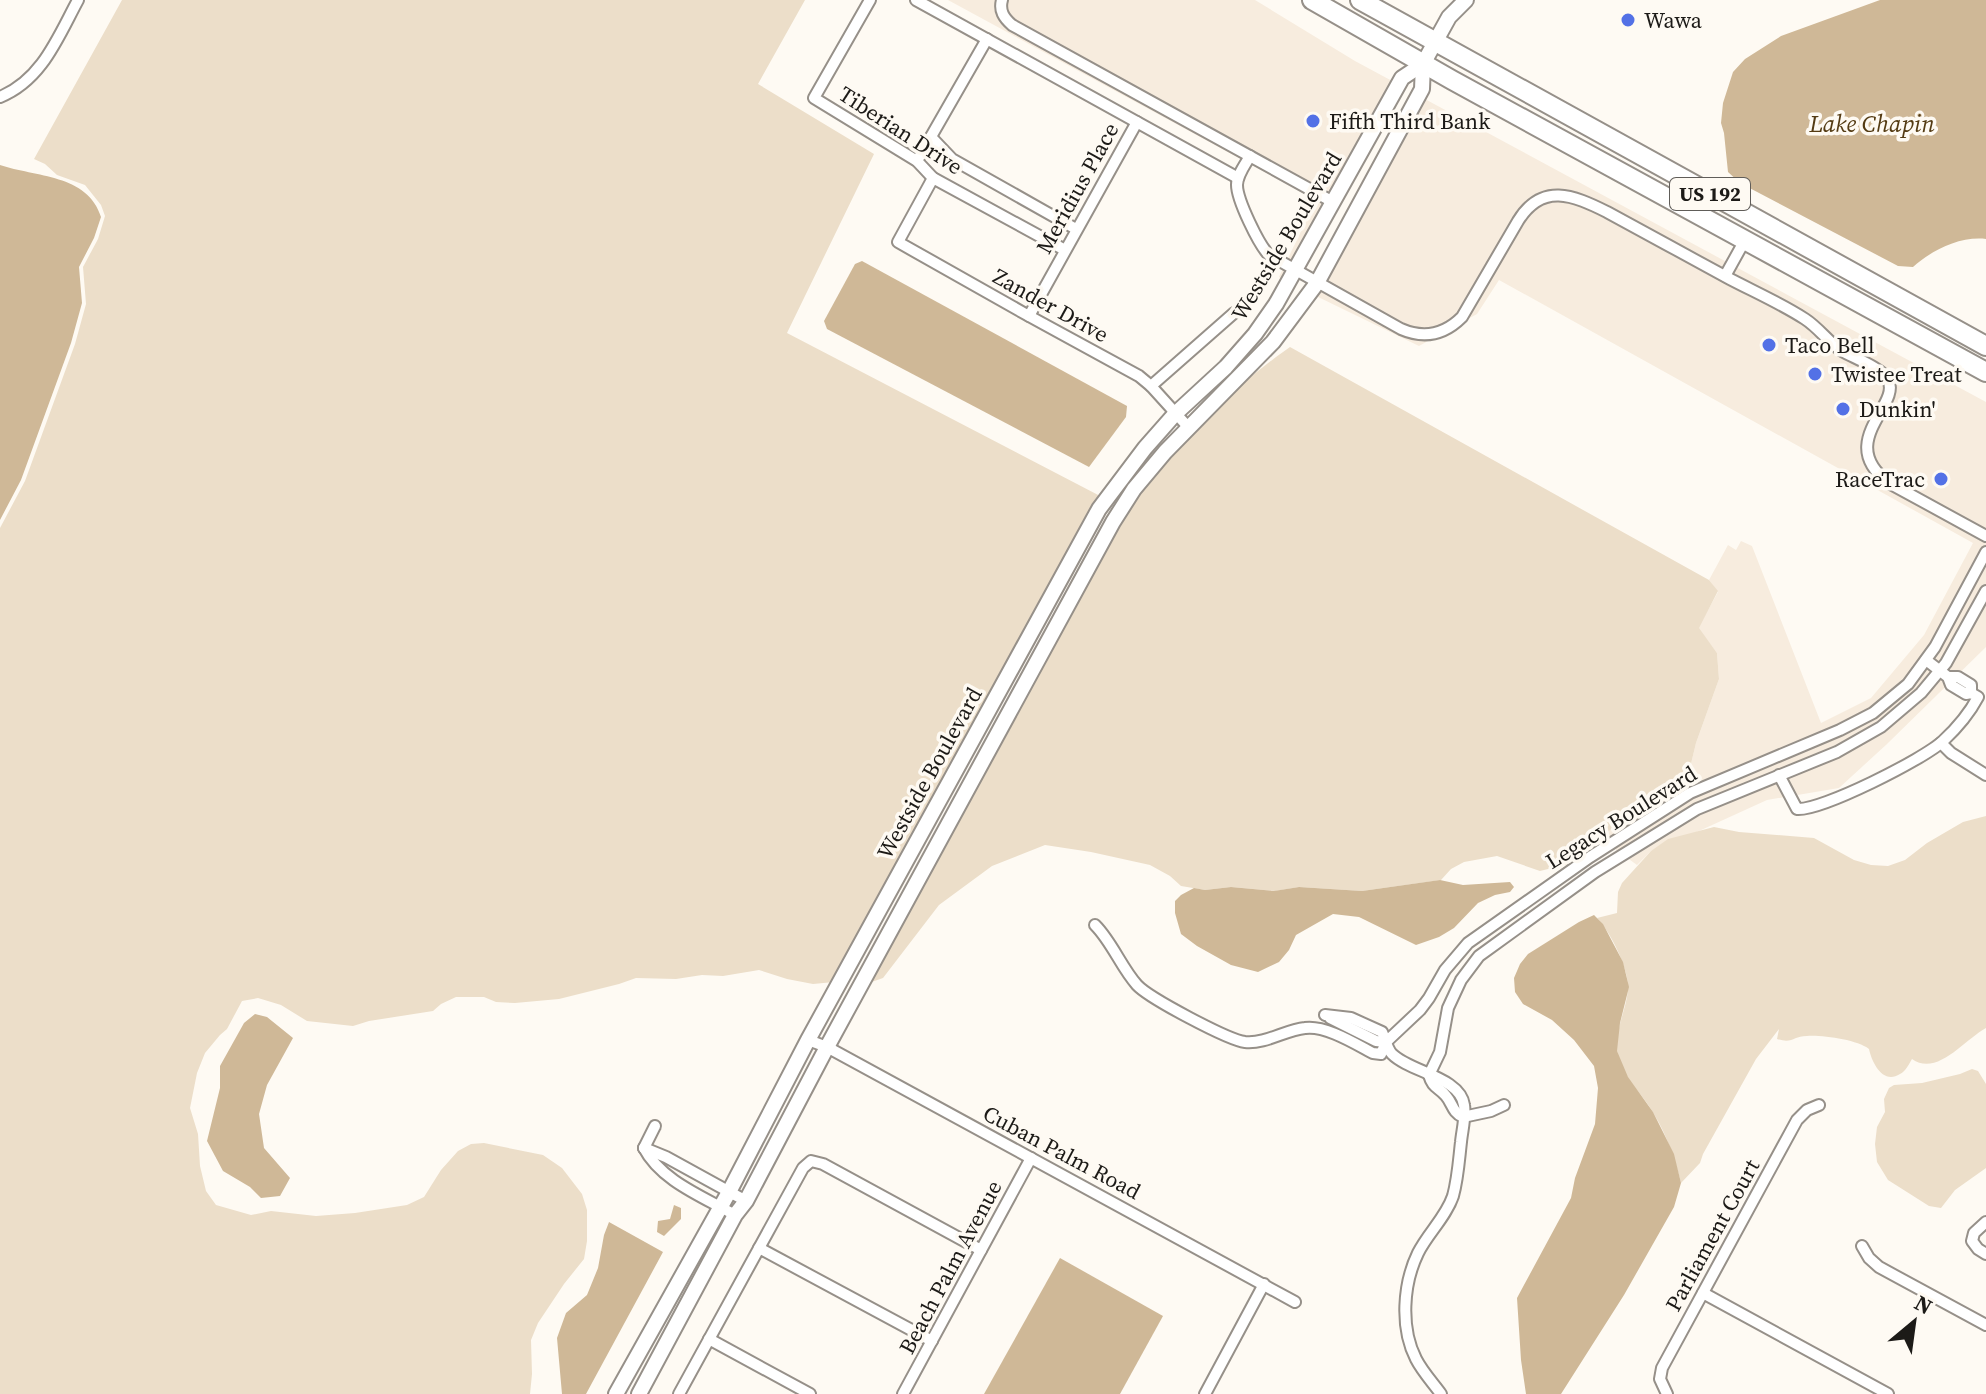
<svg xmlns="http://www.w3.org/2000/svg" width="1986" height="1394" viewBox="0 0 1986 1394" font-family="'Source Serif 4',serif">
	<rect width="100%" height="100%" fill="#fefaf3"/>
	<g fill="#f7ecde">
		<polygon points="948,0 1255,0 1355,61 1394,82 1285,280 1279,277 1316,200"/>
		<polygon points="1423,98 1986,402 1986,647 1887,744 1839,788 1767,800 1699,831 1651,851 1637,865 1600,838 1638,808 1645,801 1670,791 1678,778 1690,768 1696,743 1719,679 1717,653 1698,628 1718,592 1709,580 1728,545 1736,550 1741,541 1752,546 1821,723 1871,698 1924,635 1973,543 1499,280 1477,314 1419,346 1314,295"/>
	</g>
	<g fill="#ecdec9">
		<polygon points="122,0 805,0 758,84 874,154 787,333 1102,497 834,982 813,984 787,979 759,970 723,976 702,975 676,979 636,978 619,984 559,999 515,1003 496,1002 484,997 456,997 441,1004 433,1011 369,1021 353,1026 307,1021 281,1005 258,998 242,1001 227,1029 220,1035 205,1053 197,1073 190,1108 198,1134 200,1166 206,1191 216,1205 251,1215 271,1211 316,1216 355,1213 407,1205 424,1197 441,1170 458,1151 471,1144 484,1143 543,1155 562,1168 582,1194 587,1210 587,1241 584,1259 564,1284 538,1323 531,1340 532,1374 530,1394 0,1394 0,528 25,481 75,344 86,304 83,267 98,239 105,216 101,205 85,185 57,175 45,164 34,159"/>
		<polygon points="1290,347 1709,580 1718,591 1699,628 1717,653 1719,679 1696,743 1690,768 1678,778 1670,791 1660,799 1651,803 1645,801 1638,808 1590,846 1573,857 1568,864 1540,871 1497,856 1464,862 1451,869 1441,880 1362,891 1299,887 1275,891 1231,887 1205,890 1181,886 1170,876 1150,865 1091,852 1045,845 992,866 939,905 883,978 866,984 1117,525 1137,492 1168,455 1231,392 1276,357"/>
		<path d="M1986 816V1028C1964 1040 1937 1077 1912 1059 1909 1064 1905 1072 1900 1074 1883 1085 1872 1063 1869 1049 1857 1040 1824 1035 1807 1036 1793 1036 1793 1044 1777 1039L1779 1029 1756 1059 1703 1154 1700 1163 1681 1183C1675 1158 1667 1136 1654 1114 1643 1094 1620 1075 1617 1051 1615 1030 1626 1010 1628 990 1630 971 1610 931 1597 918L1617 913 1618 892 1622 883 1651 851 1668 839 1714 827 1739 832 1814 838 1854 860 1871 865 1888 866 1905 860 1927 843 1963 822Z"/>
		<polygon points="1972,1069 1978,1071 1986,1084 1986,1168 1955,1190 1941,1208 1929,1206 1888,1180 1877,1162 1875,1144 1877,1127 1885,1112 1884,1099 1889,1088 1894,1085 1922,1083 1960,1074"/>
	</g>
	<g fill="#cfb897">
		<path d="M1880 0H1986V239C1960 236 1932 250 1913 267L1898 266 1740 183 1728 172 1724 133 1721 123 1723 103 1733 72 1745 59 1781 36Z"/>
		<path d="M0 165C35 177 88 174 101 217L94 238 79 267 82 303 71 343 21 480 0 520Z"/>
		<polygon points="862,261 1127,406 1126,417 1089,467 827,329 824,321 855,264"/>
		<polygon points="1440,880 1463,885 1510,882 1514,887 1510,892 1495,895 1478,903 1454,928 1439,937 1416,945 1359,917 1333,914 1296,935 1289,950 1279,962 1258,972 1231,965 1197,946 1181,934 1175,913 1175,901 1181,895 1194,888 1205,890 1231,887 1274,891 1299,887 1362,891"/>
		<polygon points="1594,915 1603,924 1623,962 1629,987 1620,1023 1617,1051 1628,1077 1653,1112 1674,1154 1681,1183 1674,1207 1624,1295 1561,1394 1526,1394 1521,1360 1517,1298 1571,1198 1575,1178 1595,1124 1598,1088 1594,1066 1574,1040 1552,1020 1523,1004 1515,992 1514,978 1520,964 1528,954 1579,922"/>
		<polygon points="255,1014 267,1017 293,1038 267,1085 259,1114 264,1148 290,1178 280,1196 261,1198 250,1187 223,1171 207,1141 220,1088 220,1066 244,1023"/>
		<polygon points="674,1205 681,1208 681,1219 664,1236 657,1232 658,1221 670,1219"/>
		<polygon points="609,1222 663,1252 586,1394 562,1394 557,1338 566,1313 587,1295 598,1268 604,1235"/>
		<polygon points="1060,1258 1163,1316 1120,1394 984,1394"/>
	</g>
	<g fill="none" stroke-linecap="round" stroke-linejoin="round">
		<defs>
			<g id="street">
				<polyline points="870,0 814,98 917,161 933,178 1065,250"/>
				<polyline points="916,0 1238,178"/>
				<path d="M1002 0C999 11 1004 18 1012 25L1333 202"/>
				<path d="M0 97C42 80 58 37 78 0"/>
				<polyline points="931,137 952,159 1076,229"/>
				<path d="M1250 156C1245 165 1237 175 1237 185 1237 200 1259 245 1269 255L1401 329C1424 339 1444 335 1462 317L1518 221C1542 182 1573 195 1607 212 1648 234 1689 257 1730 279 1755 292 1782 304 1805 319 1819 328 1828 342 1842 351 1854 358 1882 368 1888 380 1902 405 1834 442 1889 483L1986 536"/>
				<polyline points="917,161 987,39"/>
				<polyline points="933,178 898,242 1029,316 1139,376 1151,386 1234,313"/>
				<polyline points="1725,276 1745,240"/>
				<polyline points="1029,316 1137,122"/>
				<polyline points="1151,386 1189,428"/>
				<polyline points="1926,660 1948,677 1951,685 1966,694 1971,693 1971,685 1958,677 1948,677"/>
				<polyline points="1941,743 1951,753 1986,775"/>
				<path d="M1779 775 1797 809C1821 811 1924 759 1943 741 1957 728 1969 714 1978 697L1971 693"/>
				<path d="M1095 925C1112 942 1121 967 1137 985 1149 998 1228 1040 1245 1042 1266 1044 1285 1030 1305 1028 1325 1025 1354 1043 1373 1053L1381 1054 1386 1042 1420 1010 1429 998 1445 970 1468 943 1590 857 1690 793 1840 730 1873 713 1908 684 1935 647 1986 552"/>
				<path d="M1325 1015 1351 1018 1382 1032C1385 1038 1387 1049 1392 1054 1410 1072 1460 1077 1464 1105 1466 1116 1462 1131 1461 1142 1459 1159 1458 1178 1453 1196 1446 1217 1428 1233 1418 1253 1403 1284 1400 1328 1416 1359 1422 1371 1433 1383 1441 1394"/>
				<polyline points="1330,1018 1376,1041 1386,1042"/>
				<polyline points="808,1040 827,1047 1295,1302"/>
				<polyline points="1429,1075 1440,1052 1448,1008 1461,980 1479,956 1595,872 1697,809 1837,752 1881,727 1921,693 1946,663 1986,591"/>
				<path d="M1429 1075C1433 1089 1438 1086 1446 1096 1453 1104 1452 1112 1463 1117"/>
				<polyline points="1463,1117 1491,1111 1504,1105"/>
				<polyline points="644,1148 666,1157 746,1201"/>
				<path d="M644 1148C661 1181 704 1197 735 1215"/>
				<polyline points="644,1148 655,1126"/>
				<polyline points="1986,1222 1974,1233 1972,1241 1978,1249 1986,1254"/>
				<polyline points="1862,1246 1869,1258 1879,1267 1986,1325"/>
				<polyline points="759,1248 932,1341"/>
				<polyline points="1703,1293 1888,1394"/>
				<polyline points="709,1339 810,1394"/>
				<polyline points="679,1394 803,1168 811,1161 823,1164 981,1250"/>
				<polyline points="903,1394 1031,1158"/>
				<polyline points="1205,1394 1264,1284"/>
				<polyline points="1667,1394 1660,1379 1662,1368 1797,1120 1807,1110 1819,1105"/>
			</g>
			<g id="secondary">
				<polyline points="616,1394 729,1192 808,1040 1099,509 1145,448 1175,414 1226,367 1255,334 1276,304 1402,78 1423,64 1449,17 1466,0"/>
				<polyline points="639,1394 735,1215 746,1201 827,1047 1113,522 1134,489 1165,452 1273,342 1317,283 1422,89 1423,64"/>
			</g>
			<g id="highway">
				<polyline points="1312,0 1452,80 1986,372"/>
				<polyline points="1360,0 1986,346"/>
			</g>
		</defs>
		<use href="#street" stroke="#969089" stroke-width="14"/>
		<use href="#secondary" stroke="#969089" stroke-width="18"/>
		<use href="#highway" stroke="#969089" stroke-width="22"/>
		<use href="#street" stroke="#fff" stroke-width="10"/>
		<use href="#secondary" stroke="#fff" stroke-width="14"/>
		<use href="#highway" stroke="#fff" stroke-width="18"/>
	</g>
	<g fill="#5371e6" stroke="#fefaf3" stroke-width="3">
		<circle cx="1628" cy="20" r="8"/>
		<circle cx="1313" cy="121" r="8"/>
		<circle cx="1769" cy="345" r="8"/>
		<circle cx="1815" cy="374" r="8"/>
		<circle cx="1843" cy="409" r="8"/>
		<circle cx="1941" cy="479" r="8"/>
	</g>
	<g text-anchor="middle" dominant-baseline="central" stroke-width="7" stroke-linejoin="round" paint-order="stroke">
		<rect fill="#fefaf3" stroke="#605d59" stroke-width="2" x="1670" y="178" width="80" height="32" rx="6"/>
		<g font-size="20" font-weight="bold" fill="#1c1a17">
			<text x="1710" y="194">US 192</text>
		</g>
		<g font-size="22" fill="#1c1a17" stroke="#fefaf3" text-anchor="start">
			<text x="1644" y="20">Wawa</text>
			<text x="1329" y="121">Fifth Third Bank</text>
			<text x="1785" y="345">Taco Bell</text>
			<text x="1831" y="374">Twistee Treat</text>
			<text x="1859" y="409">Dunkin'</text>
			<text x="1925" y="479" text-anchor="end">RaceTrac</text>
		</g>
		<g font-size="22" fill="#1c1a17" stroke="#fefaf3">
			<text transform="translate(901 130) rotate(33)">Tiberian Drive</text>
			<text transform="translate(1077 188) rotate(-61)">Meridius Place</text>
			<text transform="translate(1286 236) rotate(-59)">Westside Boulevard</text>
			<text transform="translate(1051 305) rotate(29)">Zander Drive</text>
			<text transform="translate(929 773) rotate(-61)">Westside Boulevard</text>
			<text transform="translate(1621 817) rotate(-32)">Legacy Boulevard</text>
			<text transform="translate(1062 1152) rotate(28)">Cuban Palm Road</text>
			<text transform="translate(1712 1235) rotate(-61)">Parliament Court</text>
			<text transform="translate(950 1267) rotate(-62)">Beach Palm Avenue</text>
		</g>
		<g font-size="24" font-style="italic" fill="#543b13" stroke="#fefaf3">
			<text x="1872" y="123">Lake Chapin</text>
		</g>
	</g>
	<g transform="translate(1914 1322) rotate(29)" stroke="#fefaf3" stroke-width="6" paint-order="stroke">
	<path d="M0-6L14 30L0 20L-14 30Z" fill="#1c1a17"/>
	<text y="-12" font-size="22" font-weight="bold" text-anchor="middle" fill="#1c1a17">N</text>
	</g>
</svg>
